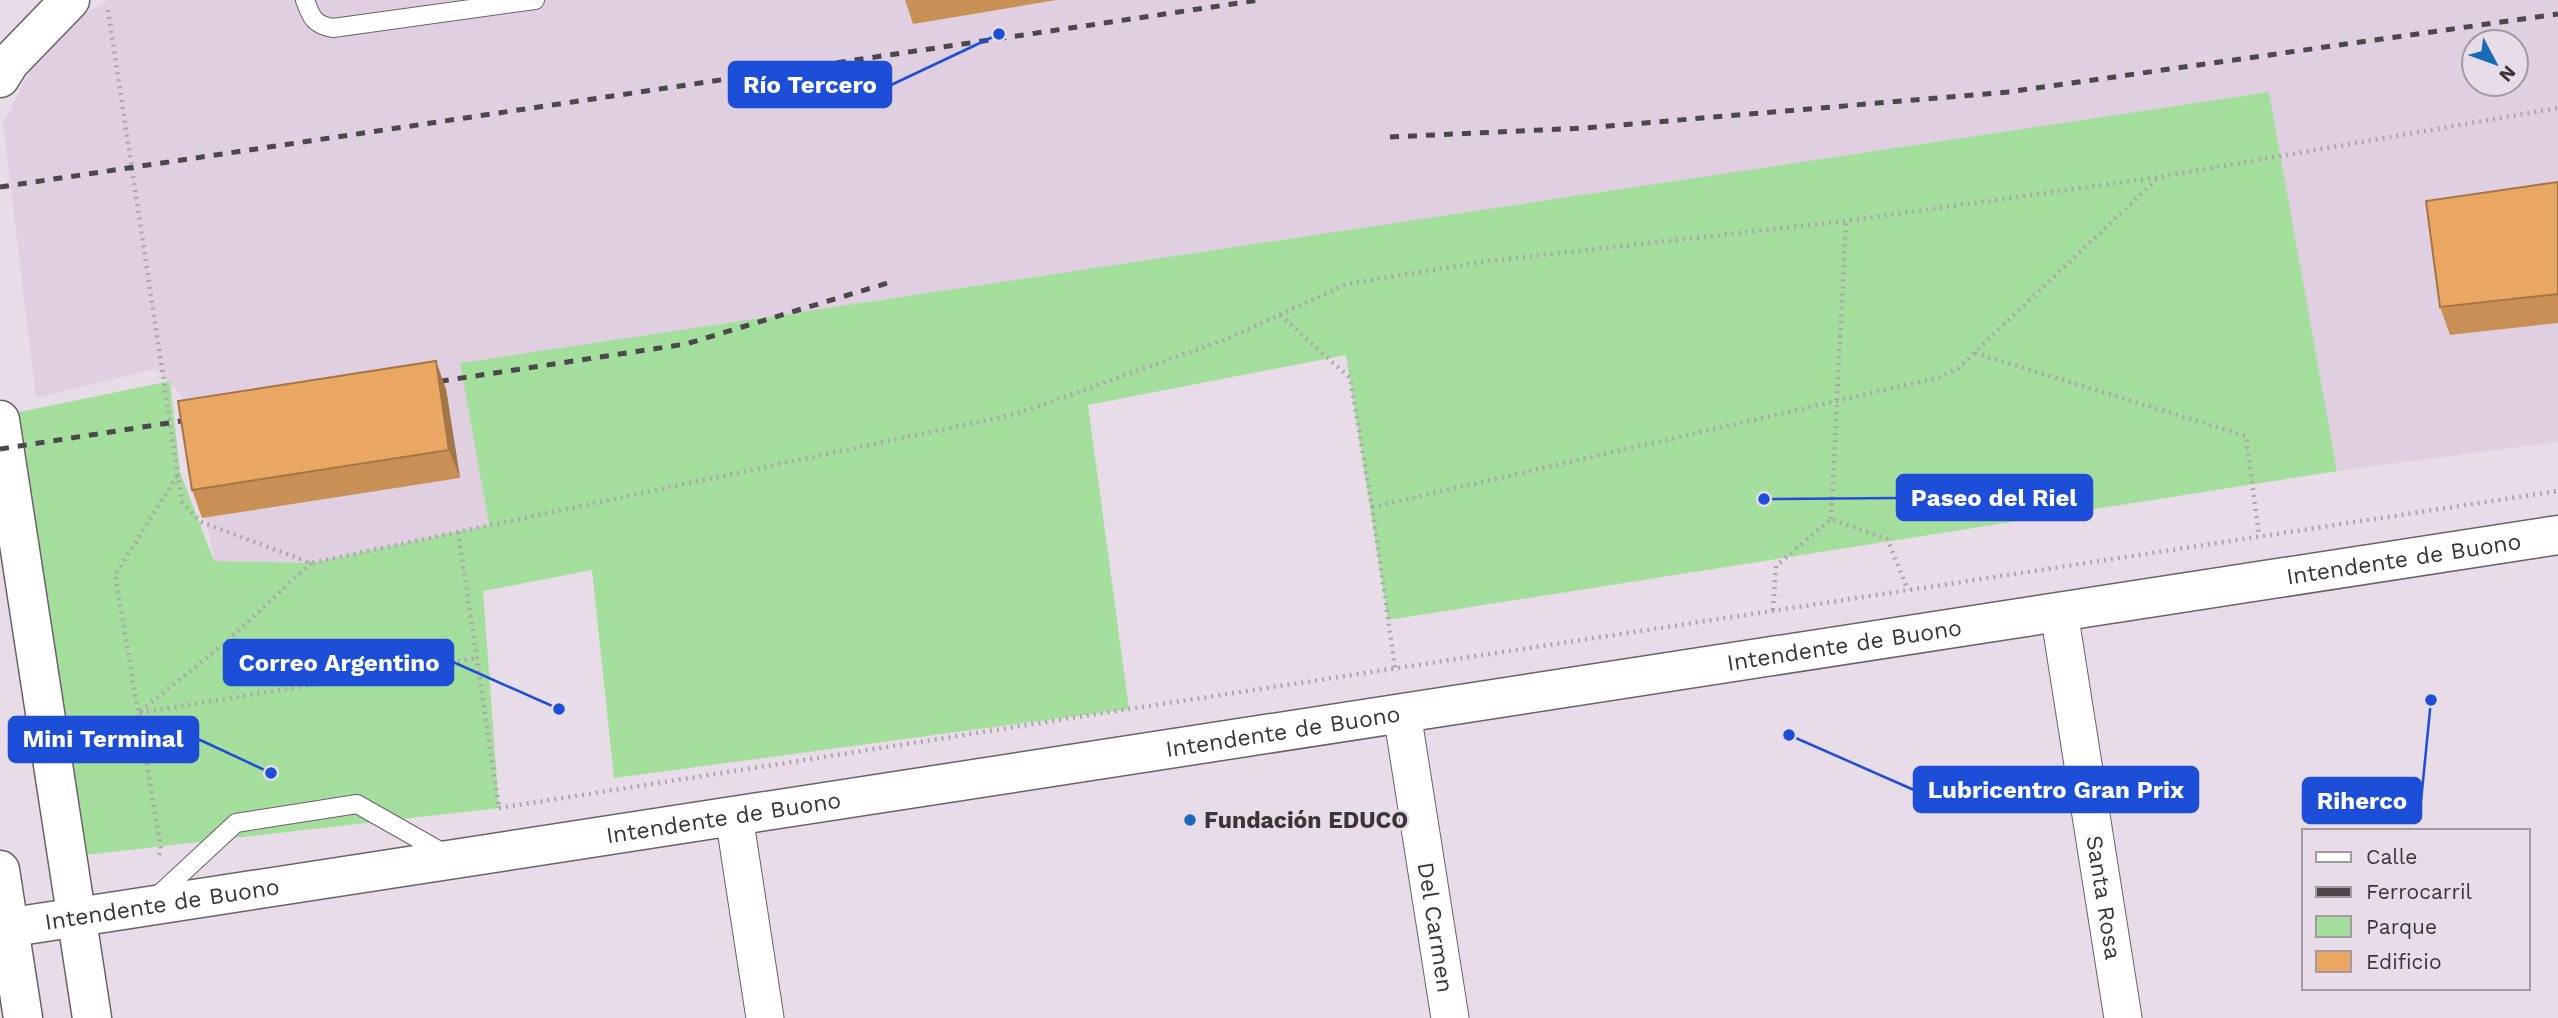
<svg xmlns="http://www.w3.org/2000/svg" width="2558" height="1018" viewBox="0 0 2558 1018" font-family="'Work Sans',sans-serif">
	<rect width="100%" height="100%" fill="#e7dce7"/>
	<path fill="#e0cfe0" fill-rule="evenodd" d="M109 0H2558V442L2337 471 2269 92 460 363 489 526 311 563 214 561 182 396 156 369 36 398 3 123 31 69 81 16ZM2474 42H2516V84H2474Z"/>
	<polygon fill="#a4de9c" points="2269,92 2337,471 1388,620 1346,355 1088,405 1129,709 614,778 592,570 483,591 499,808 67,857 0,416 170,381 180,472 214,561 311,563 489,525 460,363"/>
	<g fill="none" stroke-linecap="round" stroke-linejoin="round">
		<defs>
			<g id="service">
				<path d="M305 0C311 17 314 25 333 28L535 0"/>
				<polyline points="153,900 236,823 357,804 447,855"/>
			</g>
			<g id="minor">
				<path id="s1" d="M2059 612 2123 1018"/>
				<path id="s2" d="M1402 713 1450 1018"/>
				<polyline points="734,816 765,1018"/>
			</g>
			<g id="secondary">
				<polyline points="0,78 10,62 70,0"/>
				<polyline points="0,420 92,1018"/>
				<polyline points="0,870 23,1018"/>
				<path id="s3" d="M0 929 2558 535"/>
			</g>
		</defs>
		<use href="#service" stroke="#6a606a" stroke-width="20"/>
		<use href="#minor" stroke="#6a606a" stroke-width="39"/>
		<use href="#secondary" stroke="#6a606a" stroke-width="41"/>
		<g stroke="#ada4ad" stroke-width="4.5" stroke-dasharray="2 5" stroke-linecap="butt">
			<polyline points="108,10 182,502 201,522 311,563 1016,414 1229,338 1347,284 1488,261 1846,221 2159,177 2558,108"/>
			<polyline points="1280,315 1350,378 1372,507 1395,668"/>
			<polyline points="1975,353 2246,436 2259,536"/>
			<polyline points="1372,507 1937,378 1958,368 2158,178"/>
			<polyline points="1831,519 1846,221"/>
			<polyline points="458,532 499,808"/>
			<polyline points="311,563 225,643 138,713 477,658"/>
			<polyline points="1773,610 1776,566 1831,519 1887,539 1908,590"/>
			<polyline points="499,808 1129,709 2558,491"/>
			<polyline points="159,855 161,849 115,575 179,473"/>
		</g>
		<use href="#service" stroke="#fff" stroke-width="18"/>
		<use href="#minor" stroke="#fff" stroke-width="37"/>
		<use href="#secondary" stroke="#fff" stroke-width="38"/>
		<g stroke="#4d474d" stroke-width="5" stroke-dasharray="9 9" stroke-linecap="butt">
			<polyline points="1390,137 1585,128 2008,92 2558,14"/>
			<polyline points="0,187 1259,0"/>
			<polyline points="422,384 686,344 891,282"/>
			<polyline points="0,449 201,418"/>
		</g>
	</g>
	<g fill="#c99055">
		<polygon points="905,0 1056,0 913,24"/>
		<polygon points="2558,182 2558,323 2450,335 2440,307"/>
		<polygon points="446,389 460,478 202,518 192,490"/>
	</g>
	<polygon fill="#a47545" points="436,361 446,389 460,478 449,450"/>
	<g fill="#eaa763" stroke="#a47545" stroke-width="2">
		<polygon points="2558,182 2558,294 2440,307 2426,201"/>
		<polygon points="436,361 449,450 192,490 178,401"/>
	</g>
	<circle fill="#196ab9" stroke="#e7dce7" stroke-width="2.5" cx="1190" cy="820" r="7"/>
	<g text-anchor="middle" dominant-baseline="central" stroke-width="5" stroke-linejoin="round" paint-order="stroke">
		<g font-size="23" fill="#3a353a" stroke="#e7dce7">
			<text stroke="none"><textPath href="#s3" startOffset="2432">Intendente de Buono</textPath></text>
			<text stroke="none"><textPath href="#s3" startOffset="1866">Intendente de Buono</textPath></text>
			<text stroke="none"><textPath href="#s3" startOffset="1298">Intendente de Buono</textPath></text>
			<text stroke="none"><textPath href="#s3" startOffset="732">Intendente de Buono</textPath></text>
			<text stroke="none"><textPath href="#s1" startOffset="289">Santa Rosa</textPath></text>
			<text stroke="none"><textPath href="#s3" startOffset="164">Intendente de Buono</textPath></text>
			<text stroke="none"><textPath href="#s2" startOffset="217">Del Carmen</textPath></text>
		</g>
		<g font-size="23" font-weight="bold" fill="#3a353a" stroke="#e7dce7" text-anchor="start">
			<text x="1204" y="820">Fundación EDUCO</text>
		</g>
	</g>
	<path fill="none" stroke="#1d4ed8" stroke-width="2.5" d="M999 34L891 85M1764 499L1897 498M559 709L453 662M271 773L198 739M1789 735L1914 790M2431 700L2421 801"/>
	<g fill="#1d4ed8" stroke="#e7dce7" stroke-width="2.5">
		<circle cx="999" cy="34" r="7"/>
		<circle cx="1764" cy="499" r="7"/>
		<circle cx="559" cy="709" r="7"/>
		<circle cx="271" cy="773" r="7"/>
		<circle cx="1789" cy="735" r="7"/>
		<circle cx="2431" cy="700" r="7"/>
	</g>
	<g fill="#1d4ed8" stroke="#1d4ed8" stroke-width="2.5">
		<rect x="729" y="62" width="162" height="45" rx="7"/>
		<rect x="1897" y="475" width="195" height="45" rx="7"/>
		<rect x="224" y="640" width="229" height="45" rx="7"/>
		<rect x="9" y="717" width="189" height="45" rx="7"/>
		<rect x="1914" y="767" width="284" height="45" rx="7"/>
		<rect x="2303" y="778" width="118" height="45" rx="7"/>
	</g>
	<g font-size="24" text-anchor="middle" font-weight="bold" fill="#fff">
		<text x="810" y="93">Río Tercero</text>
		<text x="1994" y="506">Paseo del Riel</text>
		<text x="339" y="671">Correo Argentino</text>
		<text x="103" y="747">Mini Terminal</text>
		<text x="2056" y="798">Lubricentro Gran Prix</text>
		<text x="2362" y="809">Riherco</text>
	</g>
	<rect x="2302" y="829" width="228" height="161" fill="#e7dce7" stroke="#a299a2" stroke-width="2"/>
	<rect x="2316" y="852" width="35" height="10" fill="#ffffff" stroke="#a299a2" stroke-width="2"/>
	<text x="2366" y="864" font-size="21" fill="#3a353a">Calle</text>
	<rect x="2316" y="887" width="35" height="10" fill="#4d474d" stroke="#a299a2" stroke-width="2"/>
	<text x="2366" y="899" font-size="21" fill="#3a353a">Ferrocarril</text>
	<rect x="2316" y="916" width="35" height="21" fill="#a4de9c" stroke="#a299a2" stroke-width="2"/>
	<text x="2366" y="934" font-size="21" fill="#3a353a">Parque</text>
	<rect x="2316" y="951" width="35" height="21" fill="#eaa763" stroke="#a299a2" stroke-width="2"/>
	<text x="2366" y="969" font-size="21" fill="#3a353a">Edificio</text>
	<g transform="translate(2495 63) rotate(131)"><circle r="33" fill="#e7dce7" stroke="#a299a2" stroke-width="2"/>
	<path d="M0-5L12 26L0 18L-12 26Z" fill="#196ab9"/>
	<text y="-10" font-size="19" font-weight="bold" text-anchor="middle" fill="#3a353a">N</text>
	</g>
</svg>
